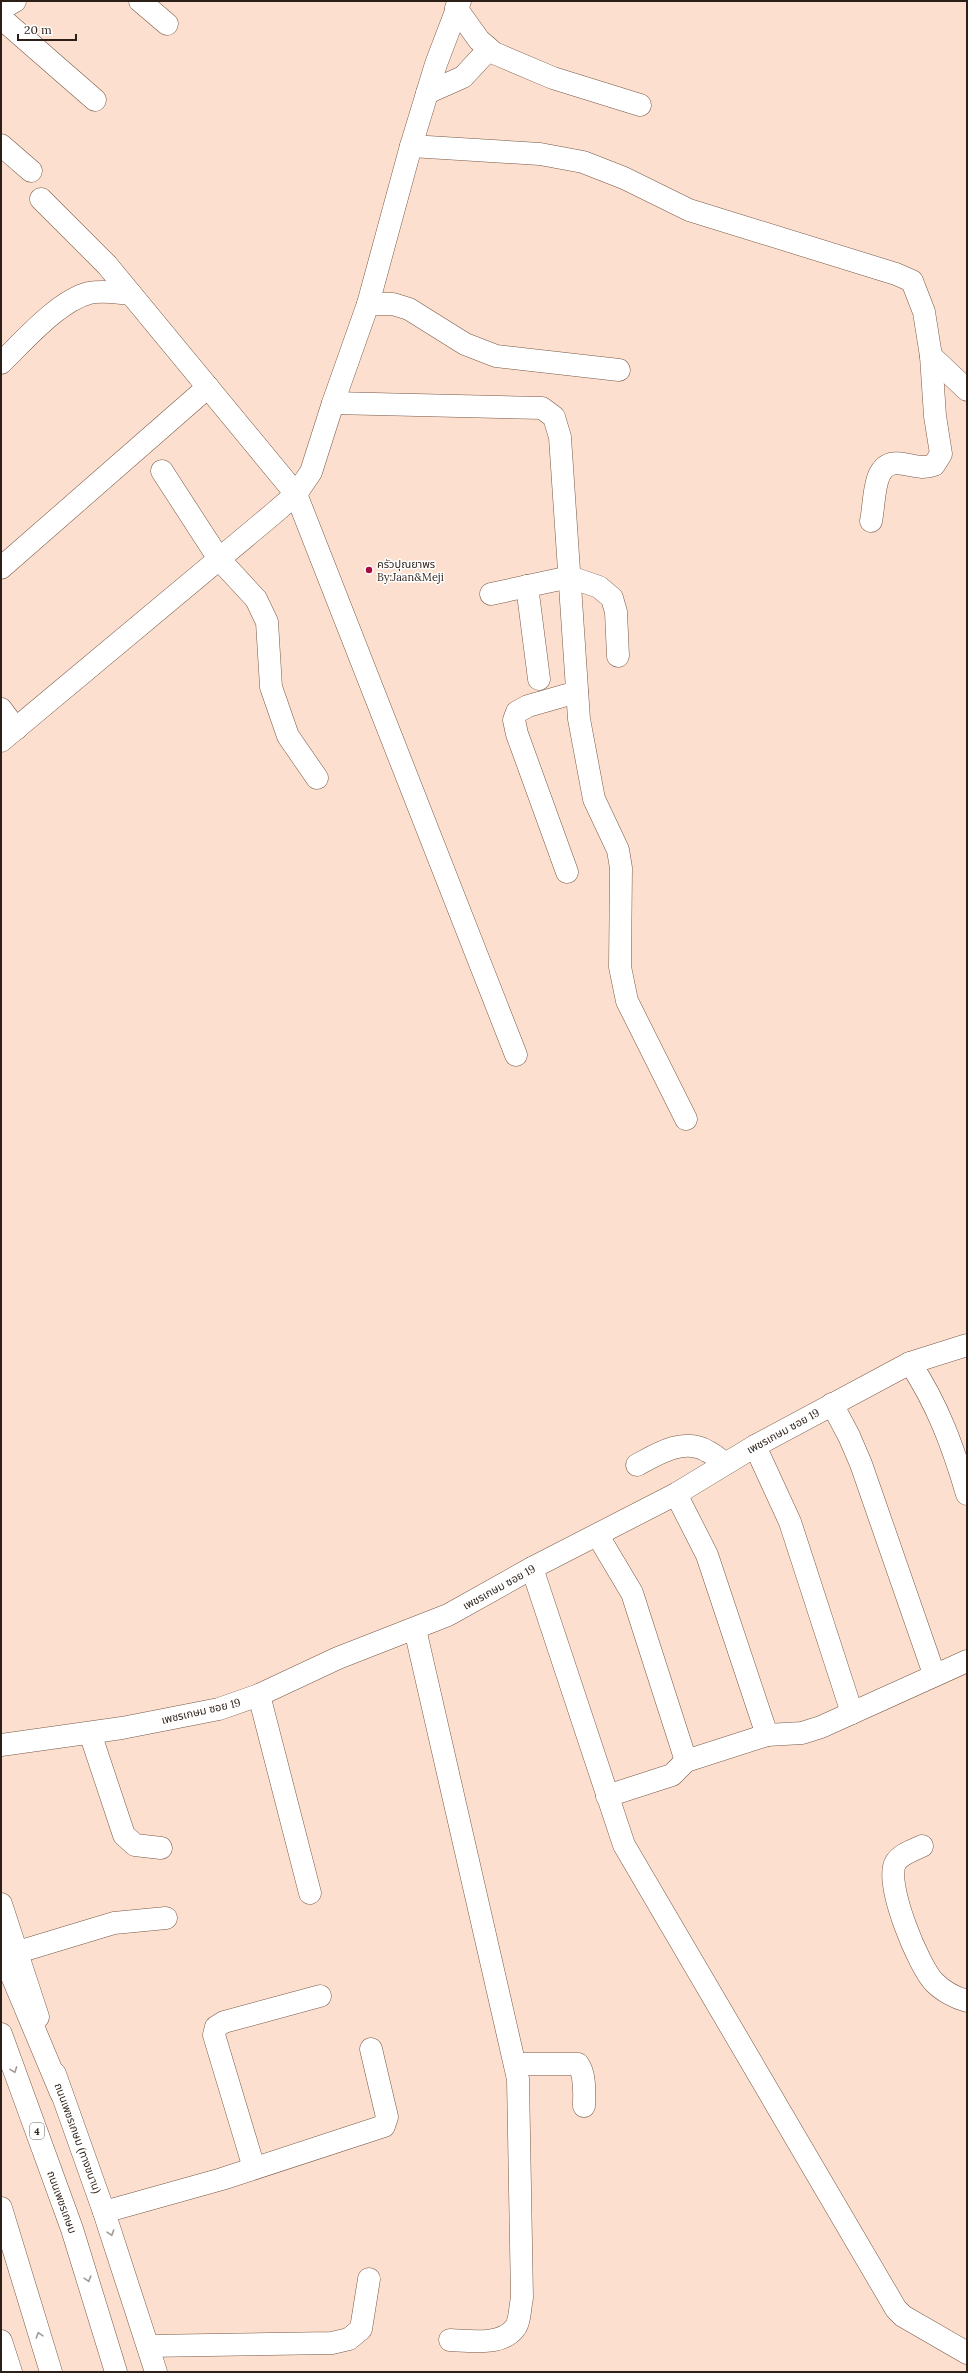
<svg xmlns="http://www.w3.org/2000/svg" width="968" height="2373" viewBox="0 0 968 2373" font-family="Lora,'Noto Sans Thai',serif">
	<rect width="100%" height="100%" fill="#fcdfce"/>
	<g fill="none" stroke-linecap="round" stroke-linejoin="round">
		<defs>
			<g id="minor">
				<polyline points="140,1 167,24"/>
				<polyline points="456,8 479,40 494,53 553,78 640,105"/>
				<polyline points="1,9 15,1"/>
				<polyline points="1,18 95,100"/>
				<polyline points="427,93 463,77 489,49"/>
				<polyline points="1,145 31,171"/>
				<path d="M411 146 540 154 583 162 624 178 689 210 896 274 912 281 924 312 931 356 935 416 941 454 934 465C923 469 915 466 904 464 871 457 876 498 871 521"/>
				<polyline points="41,199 107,265 296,494 516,1055"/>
				<polyline points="368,304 393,304 409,309 465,344 496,356 619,370"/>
				<polyline points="931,356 967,390"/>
				<path d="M1 363C24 341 58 301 89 293 103 290 118 293 131 294"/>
				<polyline points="333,403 542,408 554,417 560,437 579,719 594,799 618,850 621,868 620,967 627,1001 686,1119"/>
				<polyline points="162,471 219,559 256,599 267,622 271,687 288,736 317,778"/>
				<polyline points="1,568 208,387"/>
				<polyline points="527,586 539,679"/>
				<polyline points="491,594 570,577 599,587 612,598 616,612 618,656"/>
				<polyline points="1,709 16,729"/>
				<polyline points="1,741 273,514 296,494 311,472 333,403 368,304 411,146 436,64 460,1"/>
				<polyline points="567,872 517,734 514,720 517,712 528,706 577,692"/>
				<path d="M910 1363C938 1405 953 1447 967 1494"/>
				<polyline points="832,1404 849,1436 861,1464 934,1674"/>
				<polyline points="755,1446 790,1522 852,1713"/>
				<path d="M637 1465C657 1454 684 1437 707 1451 714 1454 719 1459 725 1464"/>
				<polyline points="676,1494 707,1555 767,1735"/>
				<polyline points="598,1536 632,1593 686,1761"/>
				<polyline points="532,1568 624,1845 896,2309 903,2316 967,2353"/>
				<path d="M415 1629 518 2079 522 2298C520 2306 520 2322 515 2328 502 2346 470 2341 450 2340"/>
				<polyline points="259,1695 310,1893"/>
				<polyline points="90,1733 124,1835 135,1845 161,1848"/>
				<polyline points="1,1745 122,1728 219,1709 259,1695 338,1658 448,1615 532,1568 676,1494 755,1446 910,1363 967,1345"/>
				<polyline points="607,1796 672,1775 686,1761 767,1735 802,1733 821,1727 967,1661"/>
				<path d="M922 1846C914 1850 901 1854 896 1862 883 1881 919 1968 935 1983 943 1991 956 1998 967 2001"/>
				<polyline points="18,1952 114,1923 166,1918"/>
				<path d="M515 2064H578C586 2075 584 2093 584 2106"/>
				<polyline points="254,2168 214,2035 216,2027 224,2022 320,1996"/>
				<polyline points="104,2212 222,2179 384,2126 387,2117 371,2049"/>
				<polyline points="148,2346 332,2343 349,2339 361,2329 369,2279"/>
			</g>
			<g id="major">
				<polyline points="1,1904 38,2017"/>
				<polyline points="55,2074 104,2212 156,2372"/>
				<polyline points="1,2341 11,2372"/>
			</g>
			<g id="highway">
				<polyline points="1,1950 61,2093"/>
				<polyline points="1,2034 72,2229 116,2372"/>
				<polyline points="1,2208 51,2372"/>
			</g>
		</defs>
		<use href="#minor" stroke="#775846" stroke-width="23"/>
		<use href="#major" stroke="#775846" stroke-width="23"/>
		<use href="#highway" stroke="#775846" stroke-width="23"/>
		<use href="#minor" stroke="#fff" stroke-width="22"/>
		<use href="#major" stroke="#fff" stroke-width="22"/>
		<use href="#highway" stroke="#fff" stroke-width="22"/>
	</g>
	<defs><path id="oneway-chevron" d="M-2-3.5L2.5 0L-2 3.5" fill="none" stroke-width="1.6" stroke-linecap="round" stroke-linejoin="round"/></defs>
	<g stroke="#a09a97">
		<use href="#oneway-chevron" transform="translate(14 2070) rotate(70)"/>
		<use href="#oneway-chevron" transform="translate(111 2233) rotate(72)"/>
		<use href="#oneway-chevron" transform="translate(88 2279) rotate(73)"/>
		<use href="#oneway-chevron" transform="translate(39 2335) rotate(-107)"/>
	</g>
	<circle fill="#a30a46" stroke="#fff" stroke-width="1.5" cx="369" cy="570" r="4"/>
	<g text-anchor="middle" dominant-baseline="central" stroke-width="3" stroke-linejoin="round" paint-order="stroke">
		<rect fill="#fff" stroke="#6b625d" stroke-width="1" x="30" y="2123" width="14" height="16" rx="3"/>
		<g font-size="10" font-weight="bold" fill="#2c1f17">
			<text x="37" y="2131">4</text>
		</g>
		<g font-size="11" fill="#2c1f17" stroke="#fff" text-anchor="start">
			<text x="377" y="564">ครัวปุณยาพร<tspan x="377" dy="13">By:Jaan&amp;Meji</tspan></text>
		</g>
		<g font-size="11" fill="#2c1f17" stroke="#fff">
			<text transform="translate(783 1431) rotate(-29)">เพชรเกษม ซอย 19</text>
			<text transform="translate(499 1587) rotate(-29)">เพชรเกษม ซอย 19</text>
			<text transform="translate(201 1711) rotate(-13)">เพชรเกษม ซอย 19</text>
			<text transform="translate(78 2138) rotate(70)">ถนนเพชรเกษม (ทางขนาน)</text>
			<text transform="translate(62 2202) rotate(70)">ถนนเพชรเกษม</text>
		</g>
	</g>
	<rect width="968" height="2373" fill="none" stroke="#2c1f17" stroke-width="4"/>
	<path d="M18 34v6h58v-6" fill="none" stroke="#2c1f17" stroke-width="2"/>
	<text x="24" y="34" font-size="12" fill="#2c1f17" stroke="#ffffff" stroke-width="3" paint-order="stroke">20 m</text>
</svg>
